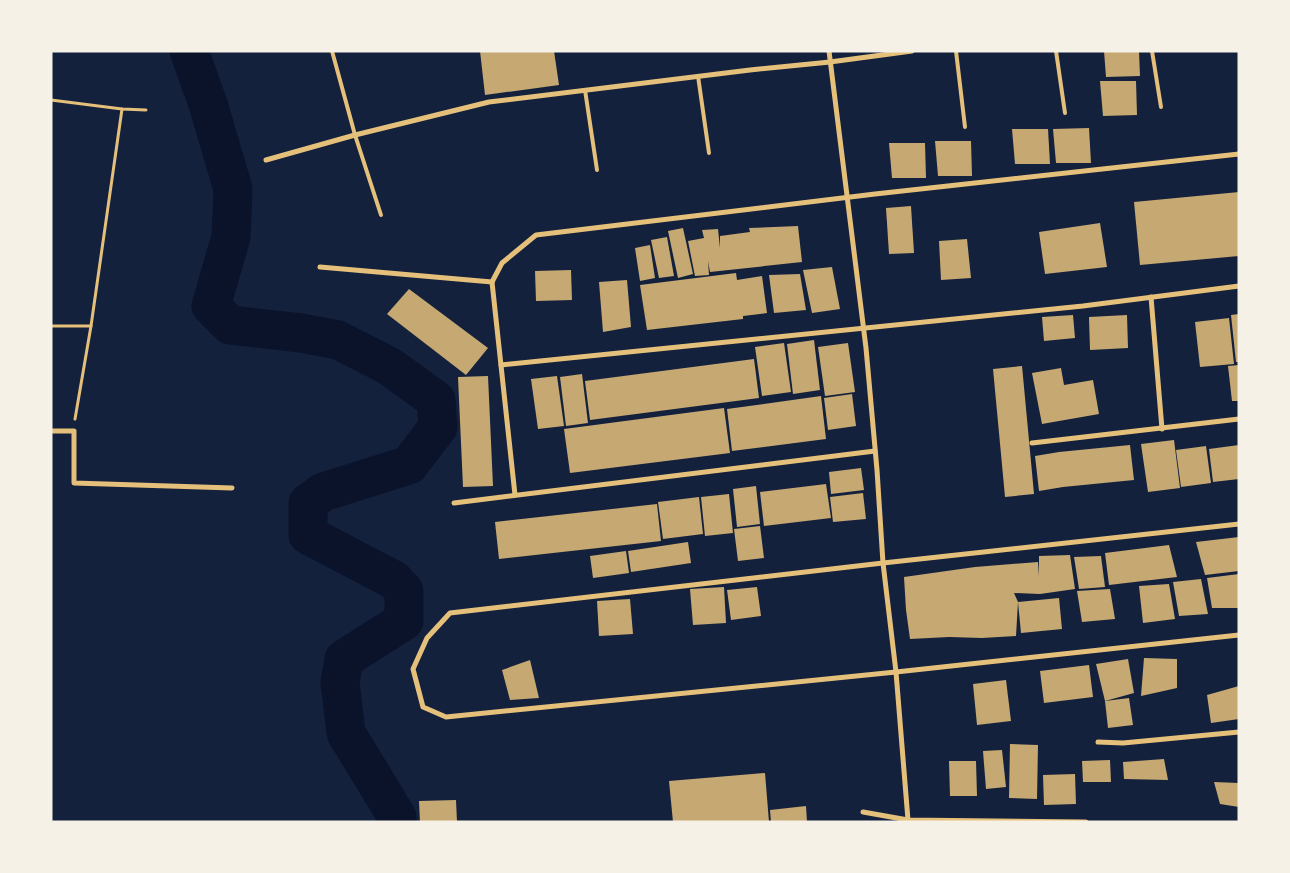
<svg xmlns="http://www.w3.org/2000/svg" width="1290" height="873" viewBox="0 0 1290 873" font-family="'Fira Sans Condensed',sans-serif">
	<rect width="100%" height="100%" fill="#14213d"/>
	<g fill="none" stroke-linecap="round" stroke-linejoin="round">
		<polyline stroke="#0b132b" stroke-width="39" points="189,51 208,104 233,189 231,237 211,306 230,325 301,333 338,340 389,366 436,400 438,427 409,465 323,492 308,503 308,535 394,580 404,591 404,621 344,659 340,682 346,733 397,817 397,822"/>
	</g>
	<g fill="#c6a872">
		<polygon points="480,51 554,51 559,85 485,95"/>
		<polygon points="1104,51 1139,51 1140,76 1106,77"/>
		<polygon points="1100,81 1136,81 1137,115 1103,116"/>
		<polygon points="1089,128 1091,163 1056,163 1053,129"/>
		<polygon points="1012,129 1048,129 1050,164 1015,164"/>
		<polygon points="935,141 971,141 972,176 938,176"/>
		<polygon points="889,143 925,143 926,178 892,178"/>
		<polygon points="1239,192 1239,256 1140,265 1134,202"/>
		<polygon points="911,206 914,253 889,254 886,208"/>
		<polygon points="1100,223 1107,267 1045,274 1039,232"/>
		<polygon points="798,226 802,262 710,272 708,261 709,275 695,276 688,241 704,238 702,230 718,229 720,248 720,236 750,232 749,228"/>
		<polygon points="683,228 693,274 678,278 668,231"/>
		<polygon points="667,237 674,276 659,278 651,240"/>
		<polygon points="967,239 971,278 941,280 939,241"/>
		<polygon points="650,245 655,278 640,281 635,248"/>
		<polygon points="832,267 840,309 812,313 803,270"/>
		<polygon points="571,270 572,300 536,301 535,271"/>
		<polygon points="736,273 737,280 762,276 767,313 743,316 743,319 647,330 640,285"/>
		<polygon points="800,274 806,310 774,313 769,275"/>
		<polygon points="627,280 631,327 603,332 599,282"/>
		<polygon points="409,289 488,348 466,375 387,314"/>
		<polygon points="1239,314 1239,362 1236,362 1231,315"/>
		<polygon points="1073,315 1075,338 1044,341 1042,317"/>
		<polygon points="1127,315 1128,348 1090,350 1089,317"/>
		<polygon points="1229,318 1234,364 1200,367 1195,322"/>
		<polygon points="814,340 820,390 793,394 787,344"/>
		<polygon points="784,343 791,392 762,396 755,347"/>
		<polygon points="848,343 855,392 825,396 818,347"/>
		<polygon points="754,359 759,398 590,420 585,381"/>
		<polygon points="1239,365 1239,401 1232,401 1228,366"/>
		<polygon points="1022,366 1034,494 1005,497 993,369"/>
		<polygon points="1061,368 1064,385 1093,380 1099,414 1042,424 1032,373"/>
		<polygon points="582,374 588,423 566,426 560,377"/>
		<polygon points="488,376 493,486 463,487 458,377"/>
		<polygon points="557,376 564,426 538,429 531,379"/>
		<polygon points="852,394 856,426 828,430 824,398"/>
		<polygon points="821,396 826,439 732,451 727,409"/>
		<polygon points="724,408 730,453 570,473 564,429"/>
		<polygon points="1174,440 1180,488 1148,492 1141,444"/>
		<polygon points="1130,445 1134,480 1063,487 1039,491 1035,456 1059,452"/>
		<polygon points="1239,445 1239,479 1213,482 1209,449"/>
		<polygon points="1206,446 1211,483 1181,487 1176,450"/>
		<polygon points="861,468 864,490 831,494 829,472"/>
		<polygon points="826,484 831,518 764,526 760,492"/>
		<polygon points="756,486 760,524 737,527 733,489"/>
		<polygon points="863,493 866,519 833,522 830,497"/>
		<polygon points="729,494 733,533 705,536 701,497"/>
		<polygon points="699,497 703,534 663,539 658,502"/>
		<polygon points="657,504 661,541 499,559 495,522"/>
		<polygon points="760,526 764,558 738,561 734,529"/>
		<polygon points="1239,537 1239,571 1205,575 1196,542"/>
		<polygon points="688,542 691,563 631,572 628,551"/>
		<polygon points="1169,545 1177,577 1109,585 1105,553"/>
		<polygon points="626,551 629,573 593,578 590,556"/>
		<polygon points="1070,555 1075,589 1040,594 1014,593 1018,602 1016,636 982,638 949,637 910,639 906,610 904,577 975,567 1038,562 1039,576 1039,556"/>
		<polygon points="1101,556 1105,587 1079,589 1074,557"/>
		<polygon points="1239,574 1239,608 1212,608 1207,578"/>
		<polygon points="1201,579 1208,614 1179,616 1173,582"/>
		<polygon points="1169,584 1175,619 1143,623 1139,586"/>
		<polygon points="724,587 726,623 693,625 690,589"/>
		<polygon points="757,587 761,616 731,620 727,590"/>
		<polygon points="1110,589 1115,619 1082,622 1077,591"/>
		<polygon points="1059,598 1062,629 1021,633 1018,602"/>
		<polygon points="630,599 633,634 599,636 597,601"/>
		<polygon points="1144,658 1177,659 1177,688 1141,696"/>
		<polygon points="1128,659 1134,693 1105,701 1096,664"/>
		<polygon points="530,660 539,698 510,700 502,670"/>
		<polygon points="1089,665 1093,697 1044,703 1040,671"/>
		<polygon points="1006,680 1011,721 977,725 973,684"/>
		<polygon points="1239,686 1239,719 1211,723 1207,695"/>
		<polygon points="1129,698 1133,725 1108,728 1105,701"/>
		<polygon points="1010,744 1038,745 1037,799 1009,798"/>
		<polygon points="1002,750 1006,787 986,789 983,751"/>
		<polygon points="1164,759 1168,780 1124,779 1123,762"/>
		<polygon points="1110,760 1111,782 1083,782 1082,761"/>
		<polygon points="949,761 976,761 977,796 950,796"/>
		<polygon points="765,773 769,822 673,822 669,781"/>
		<polygon points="1075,774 1076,804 1044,805 1043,775"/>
		<polygon points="1214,782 1239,783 1239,807 1220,804"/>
		<polygon points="456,800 457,822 420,822 419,801"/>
		<polygon points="806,806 807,822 771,822 770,810"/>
	</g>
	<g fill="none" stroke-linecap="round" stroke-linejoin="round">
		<g stroke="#e5c07b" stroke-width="3">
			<polyline points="51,100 122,109 146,110"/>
			<polyline points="51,326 91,326"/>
			<polyline points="75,419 91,326 122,109"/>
		</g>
		<g stroke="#e5c07b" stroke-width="4">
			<polyline points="332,51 355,135 381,215"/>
			<polyline points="956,51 965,127"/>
			<polyline points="1056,51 1065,113"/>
			<polyline points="1152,51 1161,107"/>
			<polyline points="698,76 709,153"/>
			<polyline points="585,90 597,170"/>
		</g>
		<g stroke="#e5c07b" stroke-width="5">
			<polyline points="829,51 866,348 877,470 883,563 896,672 908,820"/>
			<polyline points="266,160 355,135 489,102 750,70 830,62 912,51"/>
			<polyline points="320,267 492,282"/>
			<polyline points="492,282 502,263 536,235 875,194 1239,154"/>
			<polyline points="492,282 515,495"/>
			<polyline points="1151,297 1162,429"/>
			<polyline points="501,365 1083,306 1239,286"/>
			<polyline points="51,431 74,431 74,483 232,488"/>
			<polyline points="1032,443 1239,419"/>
			<polyline points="454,503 875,451"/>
			<polyline points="1239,524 883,563 450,613 427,638 413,669 423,707 446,717 896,672 1239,635"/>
			<polyline points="1098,742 1123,743 1239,732"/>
			<polyline points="863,812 908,820 1086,822"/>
		</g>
	</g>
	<rect width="1290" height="873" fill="none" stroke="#f6f1e7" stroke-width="105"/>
</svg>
